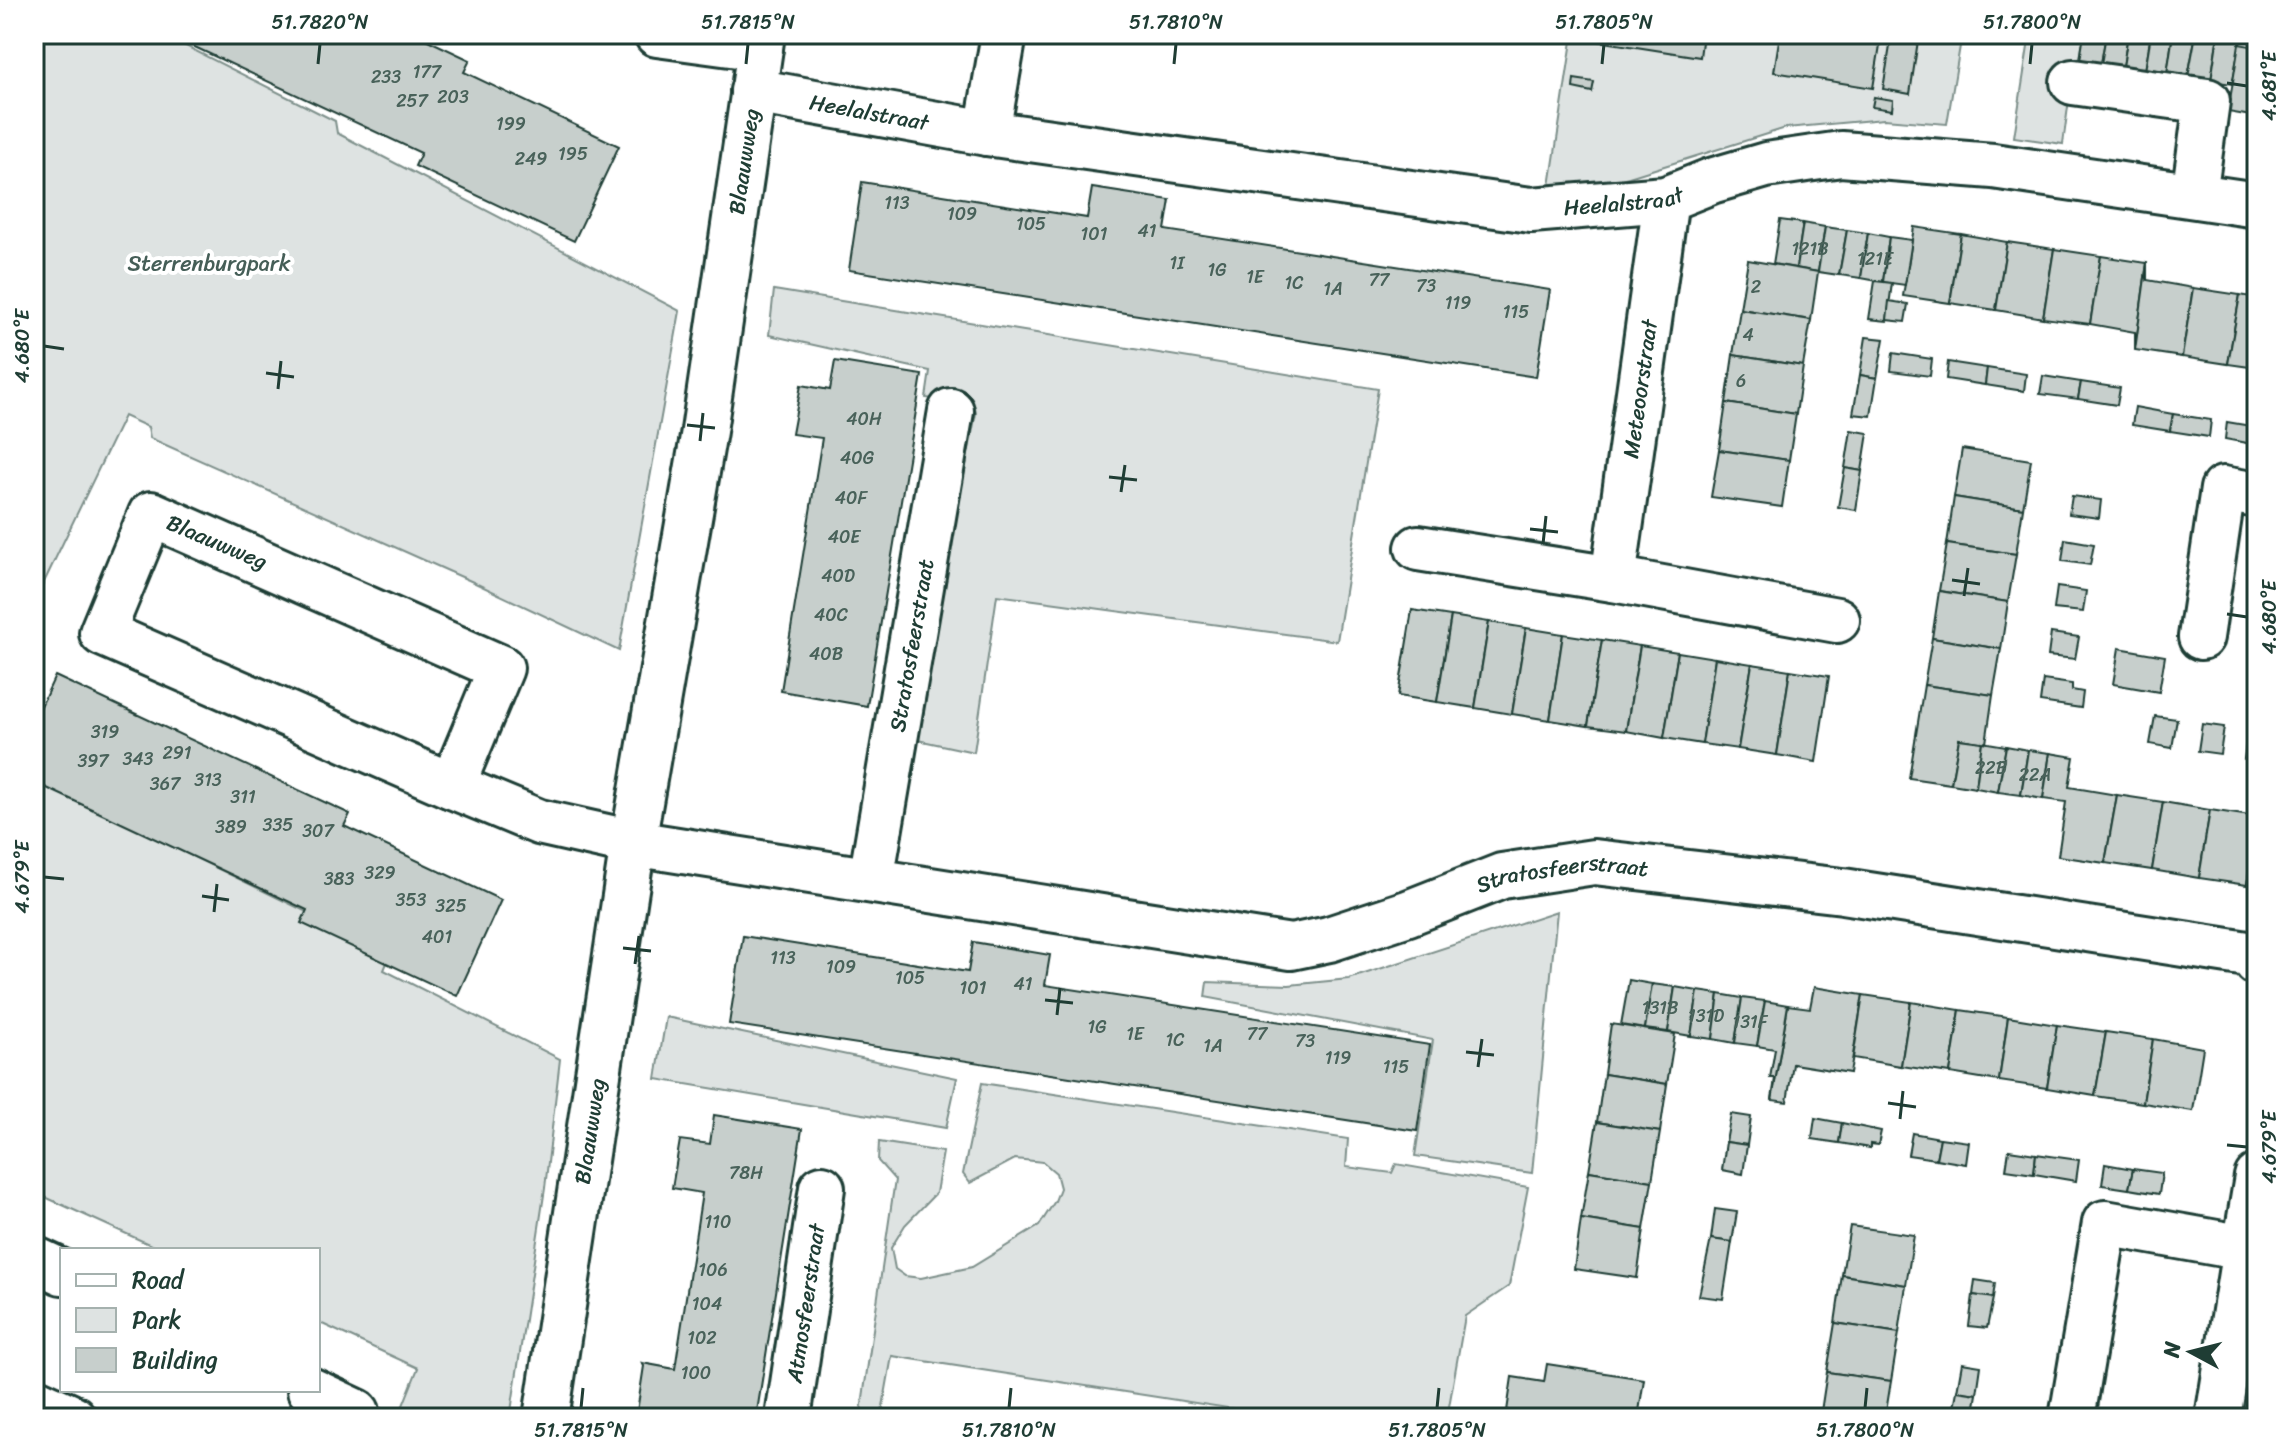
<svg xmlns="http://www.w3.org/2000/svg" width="2291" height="1452" viewBox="0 0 2291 1452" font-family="Sriracha,sans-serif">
	<rect width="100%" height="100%" fill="#fff"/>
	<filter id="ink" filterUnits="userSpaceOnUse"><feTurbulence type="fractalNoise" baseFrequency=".0125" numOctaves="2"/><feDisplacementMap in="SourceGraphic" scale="16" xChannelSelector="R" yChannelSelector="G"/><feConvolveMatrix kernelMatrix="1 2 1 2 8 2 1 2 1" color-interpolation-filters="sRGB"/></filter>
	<g filter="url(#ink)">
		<g fill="#dee3e2" stroke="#7e908b" stroke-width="2">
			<polygon points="34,34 162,34 335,121 337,133 680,311 619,651 473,582 150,438 148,427 124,416 34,603"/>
			<polygon points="1573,34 1962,34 1947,124 1884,119 1786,128 1629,177 1595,185 1550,186"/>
			<polygon points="2030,34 2084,34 2080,60 2074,62 2063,144 2014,137"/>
			<polygon points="774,290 1378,389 1337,641 997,595 974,752 913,739 976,413 974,405 926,398 930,371 769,335"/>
			<polygon points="34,779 391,953 384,970 560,1059 545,1188 510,1418 398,1418 418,1368 318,1322 318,1250 162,1250 34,1192"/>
			<polygon points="1557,911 1532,1173 1415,1156 1433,1040 1205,997 1207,982 1289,985 1349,979"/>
			<polygon points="666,1017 957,1078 946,1128 656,1079"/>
			<polygon points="982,1083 1348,1139 1346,1167 1392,1173 1396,1164 1528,1187 1509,1286 1465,1316 1447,1418 1292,1418 892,1356 881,1418 860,1418 895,1180 878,1161 879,1142 943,1152 936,1193 905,1225 891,1248 895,1269 905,1276 921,1278 972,1267 1039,1226 1055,1201 1060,1188 1056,1173 1043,1162 1015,1159 970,1183 963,1174"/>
		</g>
		<g fill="#c7cfcc" stroke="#1f3d34" stroke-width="2">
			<polygon points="167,34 415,34 470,60 464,72 619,146 574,241 415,166 421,153"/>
			<polygon points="1586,34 1703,34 1700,57 1585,39"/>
			<polygon points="1780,34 1814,34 1880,45 1873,88 1774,72"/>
			<polygon points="1892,34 1919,34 1910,94 1883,89"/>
			<polygon points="2084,34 2106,34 2101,64 2080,60"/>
			<polygon points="2106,34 2128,34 2123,67 2101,64"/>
			<polygon points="2128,34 2151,34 2145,71 2123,67"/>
			<polygon points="2151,34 2173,34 2167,74 2145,71"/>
			<polygon points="2173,34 2196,34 2188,77 2167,74"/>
			<polygon points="2196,34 2218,35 2211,81 2188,77"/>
			<polygon points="2218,35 2241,39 2232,84 2211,81"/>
			<polygon points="2239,44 2257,47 2257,117 2228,112"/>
			<polygon points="1574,79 1594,82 1592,92 1573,88"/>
			<polygon points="1874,97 1893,100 1892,110 1872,107"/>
			<polygon points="862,182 1087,218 1092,188 1170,200 1165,230 1550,290 1536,377 849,270"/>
			<polygon points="1780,220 1803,223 1796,268 1773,264"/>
			<polygon points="1803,223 1825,227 1818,272 1796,268"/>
			<polygon points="1825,227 1847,230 1839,275 1818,272"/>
			<polygon points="1914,227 1961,234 1950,303 1903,296"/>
			<polygon points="1847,230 1868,233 1861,278 1839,275"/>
			<polygon points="1868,233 1889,237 1883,282 1861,278"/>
			<polygon points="1961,234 2007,242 1996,310 1950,303"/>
			<polygon points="1889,237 1912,240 1905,285 1883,282"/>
			<polygon points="2007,242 2054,249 2043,318 1996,310"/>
			<polygon points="2054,249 2101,256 2090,324 2043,318"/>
			<polygon points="2101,256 2147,263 2135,350 2135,332 2090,324"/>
			<polygon points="1748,260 1818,272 1811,320 1740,309"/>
			<polygon points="2147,263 2147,280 2193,288 2182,357 2135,350"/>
			<polygon points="1875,281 1892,283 1887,321 1869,319"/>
			<polygon points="2193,288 2240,295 2228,364 2182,357"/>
			<polygon points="2240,295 2257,298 2257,368 2228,364"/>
			<polygon points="1889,301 1908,304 1905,322 1887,320"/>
			<polygon points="1740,309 1811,320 1803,366 1733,355"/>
			<polygon points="1866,337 1884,339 1877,378 1860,375"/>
			<polygon points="1893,353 1932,359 1930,376 1891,371"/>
			<polygon points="1733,355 1803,366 1796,414 1726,403"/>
			<polygon points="835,361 922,375 867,706 781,691 822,438 792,434 801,385 830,390"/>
			<polygon points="1948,362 1987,368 1985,385 1946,379"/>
			<polygon points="1987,368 2026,374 2024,391 1985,385"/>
			<polygon points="1860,375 1877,378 1871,416 1853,414"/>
			<polygon points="2043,376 2081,382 2078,399 2040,394"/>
			<polygon points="2081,382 2120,388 2117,405 2078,399"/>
			<polygon points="1726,403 1796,414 1789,460 1719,450"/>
			<polygon points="2135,407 2173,414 2170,431 2132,425"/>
			<polygon points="2173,414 2211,420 2209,437 2170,431"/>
			<polygon points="2227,422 2257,427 2257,445 2225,439"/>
			<polygon points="1851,430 1868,433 1862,471 1845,468"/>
			<polygon points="1962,449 2031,460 2023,508 1954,497"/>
			<polygon points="1719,450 1789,460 1782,507 1711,497"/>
			<polygon points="1845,468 1862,471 1856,510 1838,507"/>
			<polygon points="2072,496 2101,500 2099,518 2069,514"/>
			<polygon points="1954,497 2023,508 2016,554 1947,544"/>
			<polygon points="2065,539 2094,544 2090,565 2062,561"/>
			<polygon points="1947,544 2016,554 2008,602 1939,591"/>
			<polygon points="2057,587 2086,591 2083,612 2054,609"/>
			<polygon points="1939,591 2008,602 2001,649 1932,638"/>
			<polygon points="1412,610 1451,616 1437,702 1398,696"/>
			<polygon points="1451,616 1489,622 1475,708 1437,702"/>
			<polygon points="1489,622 1526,628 1512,714 1475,708"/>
			<polygon points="1526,628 1563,634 1550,720 1512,714"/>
			<polygon points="2051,633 2079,637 2075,659 2048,656"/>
			<polygon points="1563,634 1602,640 1588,726 1550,720"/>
			<polygon points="1932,638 2001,649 1993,695 1924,685"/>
			<polygon points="1602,640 1640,646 1626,731 1588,726"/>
			<polygon points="1640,646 1678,652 1664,738 1626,731"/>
			<polygon points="2119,648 2165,656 2159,692 2113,684"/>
			<polygon points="1678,652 1715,658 1702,744 1664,738"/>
			<polygon points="1715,658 1752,664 1738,749 1702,744"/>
			<polygon points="1752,664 1790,670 1777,755 1738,749"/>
			<polygon points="1790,670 1829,676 1816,762 1777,755"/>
			<polygon points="55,676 350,814 344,826 501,900 457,996 301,923 307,910 34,782 34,721"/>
			<polygon points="2043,680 2072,684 2072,690 2083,692 2081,708 2040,702"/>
			<polygon points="1924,685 1993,695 1986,743 1959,739 1951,784 1909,778"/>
			<polygon points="2155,716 2177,719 2172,748 2150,744"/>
			<polygon points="2202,724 2224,727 2220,754 2198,751"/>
			<polygon points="2248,730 2257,732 2257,761 2244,759"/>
			<polygon points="1959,739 1982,742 1976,788 1951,784"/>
			<polygon points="1982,742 2006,746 1998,792 1976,788"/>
			<polygon points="2006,746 2028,750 2021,795 1998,792"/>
			<polygon points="2028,750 2050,753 2043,799 2021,795"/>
			<polygon points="2050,753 2074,757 2069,787 2117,795 2105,863 2058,856 2066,802 2043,799"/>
			<polygon points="2117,795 2163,802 2152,870 2105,863"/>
			<polygon points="2163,802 2210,810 2199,878 2152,870"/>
			<polygon points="2210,810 2257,817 2247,885 2199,878"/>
			<polygon points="2257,823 2257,887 2247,885"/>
			<polygon points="743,936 968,972 973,942 1050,955 1045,985 1430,1045 1417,1131 729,1024"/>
			<polygon points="1629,980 1652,984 1645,1029 1621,1025"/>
			<polygon points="1652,984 1675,987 1668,1032 1645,1029"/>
			<polygon points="1675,987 1698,991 1691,1036 1668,1032"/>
			<polygon points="1814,987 1863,995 1850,1073 1793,1064 1787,1102 1772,1100 1788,1005 1810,1008"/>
			<polygon points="1698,991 1719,994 1713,1039 1691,1036"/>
			<polygon points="1719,994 1742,998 1735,1043 1713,1039"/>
			<polygon points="1863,995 1911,1002 1901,1066 1853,1058"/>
			<polygon points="1742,998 1765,1001 1757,1046 1735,1043"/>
			<polygon points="1765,1001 1788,1005 1772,1100 1775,1078 1770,1078 1775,1049 1757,1046"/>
			<polygon points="1911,1002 1960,1010 1950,1073 1901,1066"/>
			<polygon points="1960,1010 2008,1017 1999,1081 1950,1073"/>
			<polygon points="2008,1017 2057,1025 2047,1088 1999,1081"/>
			<polygon points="1611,1024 1675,1034 1667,1084 1604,1074"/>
			<polygon points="2057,1025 2106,1032 2095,1096 2047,1088"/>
			<polygon points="2106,1032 2153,1039 2143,1103 2095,1096"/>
			<polygon points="2153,1039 2203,1048 2193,1111 2143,1103"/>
			<polygon points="1604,1074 1667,1084 1660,1132 1597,1122"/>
			<polygon points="1731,1114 1751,1117 1747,1145 1726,1142"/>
			<polygon points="714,1115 802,1129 756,1418 636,1418 644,1366 642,1363 675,1369 702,1193 672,1188 680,1140 710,1144"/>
			<polygon points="1815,1118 1842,1123 1839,1143 1812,1139"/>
			<polygon points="1597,1122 1660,1132 1652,1181 1589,1171"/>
			<polygon points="1842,1123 1881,1131 1878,1145 1870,1144 1870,1148 1839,1143"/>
			<polygon points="1912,1133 1940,1138 1936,1159 1908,1155"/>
			<polygon points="1940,1138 1969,1142 1966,1164 1936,1159"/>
			<polygon points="1726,1142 1747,1145 1743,1174 1722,1170"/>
			<polygon points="2009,1150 2036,1154 2034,1174 2006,1170"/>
			<polygon points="2036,1154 2079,1160 2076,1181 2034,1174"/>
			<polygon points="2105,1164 2133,1169 2129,1189 2102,1185"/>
			<polygon points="2133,1169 2162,1173 2159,1194 2129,1189"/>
			<polygon points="1589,1171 1652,1181 1644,1229 1581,1219"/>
			<polygon points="1715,1209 1737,1212 1732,1242 1711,1239"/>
			<polygon points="1581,1219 1644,1229 1637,1278 1574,1269"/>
			<polygon points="1850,1226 1914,1235 1906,1285 1842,1275"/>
			<polygon points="1711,1239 1732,1242 1723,1299 1699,1296"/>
			<polygon points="1842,1275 1906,1285 1899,1333 1835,1323"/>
			<polygon points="1975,1280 1995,1283 1993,1298 1973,1295"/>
			<polygon points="1973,1295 1993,1298 1987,1328 1969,1326"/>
			<polygon points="1835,1323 1899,1333 1891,1381 1827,1372"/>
			<polygon points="1962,1363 1981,1366 1977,1394 1957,1391"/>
			<polygon points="1547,1364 1644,1379 1638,1418 1506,1418 1512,1377 1544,1382"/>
			<polygon points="1827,1372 1891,1381 1885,1418 1820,1418"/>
			<polygon points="1957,1391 1977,1394 1973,1418 1952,1418"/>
		</g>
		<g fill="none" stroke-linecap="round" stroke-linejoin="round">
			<defs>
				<g id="minor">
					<polyline points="657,34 760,48"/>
					<polyline points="2073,82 2207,101 2194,195"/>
					<path id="s1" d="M753 91 987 133 1531 210 1666 199 1711 181 1766 165 1841 154 1993 166 2257 205"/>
					<polyline points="987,133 1004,34"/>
					<polygon points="151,514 501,668 452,786 102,633"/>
					<polyline points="1418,548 1613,579 1837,620"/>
					<path id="s2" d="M1613 579 1666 199"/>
					<polyline points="2201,637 2223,489 2257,495"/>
					<path id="s3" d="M452 786 539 822 633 843 1291 947 1329 939 1408 913 1502 876 1594 862 1843 891 2254 955 2257 963"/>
					<path id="s4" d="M871 880 951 411"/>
					<polyline points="2245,1248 2257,1177"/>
					<polyline points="34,1259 62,1272"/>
					<polyline points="310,1390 357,1412 354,1418"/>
					<polyline points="34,1400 73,1418"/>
					<path id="s5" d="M546 1418 633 843 704 431 762 34"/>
					<path id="s6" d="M788 1418 822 1188"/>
					<polyline points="2072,1418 2105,1223 2245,1248 2218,1418"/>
				</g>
			</defs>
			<use href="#minor" stroke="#1f3d34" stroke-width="50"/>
			<use href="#minor" stroke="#fff" stroke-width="44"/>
		</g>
	</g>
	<path fill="none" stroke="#1f3d34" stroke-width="3" d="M318 64 320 44M746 64 748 44M1174 64 1176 44M1602 64 1604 44M2030 64 2032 44M2227 83 2247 86M44 346 64 349M266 373 294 377M278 389 281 361M687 425 715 428M700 441 703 413M1109 477 1137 480M1121 492 1125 465M1530 529 1558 532M1543 544 1546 516M1952 580 1980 584M1964 596 1968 568M2227 614 2247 617M44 877 64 879M202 896 229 900M214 912 217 884M623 948 651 951M635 964 639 936M1045 1000 1073 1003M1057 1015 1060 988M1466 1052 1494 1055M1478 1067 1482 1039M1888 1103 1916 1107M1900 1119 1903 1091M2227 1145 2247 1147M581 1408 583 1388M1009 1408 1011 1388M1437 1408 1439 1388M1865 1408 1867 1388"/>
	<g text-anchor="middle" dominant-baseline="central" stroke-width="8" stroke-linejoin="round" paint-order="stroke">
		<g font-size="18" fill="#49625a">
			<text x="427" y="72">177</text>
			<text x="386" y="77">233</text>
			<text x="453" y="97">203</text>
			<text x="412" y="101">257</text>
			<text x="511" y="124">199</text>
			<text x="573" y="154">195</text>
			<text x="531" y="159">249</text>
			<text x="897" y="203">113</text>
			<text x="962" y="214">109</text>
			<text x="1031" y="224">105</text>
			<text x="1147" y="231">41</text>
			<text x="1094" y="234">101</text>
			<text x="1810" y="249">121B</text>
			<text x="1875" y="259">121E</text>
			<text x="1177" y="263">1I</text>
			<text x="1217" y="270">1G</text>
			<text x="1255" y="277">1E</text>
			<text x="1379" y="280">77</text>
			<text x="1294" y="283">1C</text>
			<text x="1426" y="286">73</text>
			<text x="1756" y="287">2</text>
			<text x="1333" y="289">1A</text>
			<text x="1458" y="303">119</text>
			<text x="1516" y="312">115</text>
			<text x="1748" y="335">4</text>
			<text x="1741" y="381">6</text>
			<text x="864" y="419">40H</text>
			<text x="857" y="458">40G</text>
			<text x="851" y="498">40F</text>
			<text x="844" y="537">40E</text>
			<text x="838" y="576">40D</text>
			<text x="831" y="615">40C</text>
			<text x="826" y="654">40B</text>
			<text x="105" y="732">319</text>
			<text x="177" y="753">291</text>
			<text x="138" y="759">343</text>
			<text x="93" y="761">397</text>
			<text x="1991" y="768">22B</text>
			<text x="2035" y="775">22A</text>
			<text x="208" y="780">313</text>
			<text x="165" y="784">367</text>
			<text x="243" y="797">311</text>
			<text x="278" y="825">335</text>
			<text x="231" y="827">389</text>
			<text x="318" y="831">307</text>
			<text x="380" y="873">329</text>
			<text x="339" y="879">383</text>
			<text x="411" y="900">353</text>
			<text x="451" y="906">325</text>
			<text x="437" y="937">401</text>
			<text x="783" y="958">113</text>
			<text x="841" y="967">109</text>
			<text x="910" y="978">105</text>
			<text x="1023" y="984">41</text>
			<text x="973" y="988">101</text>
			<text x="1660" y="1008">131B</text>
			<text x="1706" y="1016">131D</text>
			<text x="1750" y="1022">131F</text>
			<text x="1097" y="1027">1G</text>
			<text x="1135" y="1034">1E</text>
			<text x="1257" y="1034">77</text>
			<text x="1175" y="1040">1C</text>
			<text x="1305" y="1041">73</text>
			<text x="1213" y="1046">1A</text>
			<text x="1338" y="1058">119</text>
			<text x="1396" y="1067">115</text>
			<text x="746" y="1173">78H</text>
			<text x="718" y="1222">110</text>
			<text x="713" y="1270">106</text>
			<text x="707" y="1304">104</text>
			<text x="702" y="1338">102</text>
			<text x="696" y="1373">100</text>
		</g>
		<g font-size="22" fill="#1f3d34" stroke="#fff">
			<text stroke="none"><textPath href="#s1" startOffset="118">Heelalstraat</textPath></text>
			<text stroke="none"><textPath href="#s5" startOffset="1272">Blaauwweg</textPath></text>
			<text stroke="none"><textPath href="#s1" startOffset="880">Heelalstraat</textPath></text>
			<text stroke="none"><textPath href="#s2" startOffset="192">Meteoorstraat</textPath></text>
			<text transform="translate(217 542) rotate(23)">Blaauwweg</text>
			<text stroke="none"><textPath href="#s4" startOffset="238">Stratosfeerstraat</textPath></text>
			<text stroke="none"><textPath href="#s3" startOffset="1140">Stratosfeerstraat</textPath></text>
			<text stroke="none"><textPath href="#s5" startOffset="290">Blaauwweg</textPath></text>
			<text stroke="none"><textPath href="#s6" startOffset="116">Atmosfeerstraat</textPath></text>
		</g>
		<g font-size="22" fill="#455e57" stroke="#fff">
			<text x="209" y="263">Sterrenburgpark</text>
		</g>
	</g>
	<rect width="2291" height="1452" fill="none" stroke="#fff" stroke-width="88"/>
	<rect x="60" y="1248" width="260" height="144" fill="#ffffff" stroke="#a5b1ae" stroke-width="2"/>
	<rect x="76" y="1274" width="40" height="12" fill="#ffffff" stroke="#a5b1ae" stroke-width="2"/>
	<text x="132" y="1288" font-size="24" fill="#1f3d34">Road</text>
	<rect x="76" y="1308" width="40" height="24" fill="#dee3e2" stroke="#a5b1ae" stroke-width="2"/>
	<text x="132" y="1328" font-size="24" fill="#1f3d34">Park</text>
	<rect x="76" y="1348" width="40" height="24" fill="#c7cfcc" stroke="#a5b1ae" stroke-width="2"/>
	<text x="132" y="1368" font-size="24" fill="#1f3d34">Building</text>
	<g transform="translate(2191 1352) rotate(277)" stroke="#ffffff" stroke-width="6" paint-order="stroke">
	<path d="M0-6L14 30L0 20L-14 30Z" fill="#1f3d34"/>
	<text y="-12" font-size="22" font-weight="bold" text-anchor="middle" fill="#1f3d34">N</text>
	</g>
	<rect x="44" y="44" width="2203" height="1364" fill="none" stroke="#1f3d34" stroke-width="3"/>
	<g font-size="20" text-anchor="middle" fill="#1f3d34">
		<text x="320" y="29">51.7820°N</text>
		<text x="748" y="29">51.7815°N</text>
		<text x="1176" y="29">51.7810°N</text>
		<text x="1604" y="29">51.7805°N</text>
		<text x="2032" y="29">51.7800°N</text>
		<text transform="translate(2269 86) rotate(-90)" y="7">4.681°E</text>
		<text transform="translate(22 346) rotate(-90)" y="7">4.680°E</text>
		<text transform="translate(2269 617) rotate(-90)" y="7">4.680°E</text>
		<text transform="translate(22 877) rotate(-90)" y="7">4.679°E</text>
		<text transform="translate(2269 1147) rotate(-90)" y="7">4.679°E</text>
		<text x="581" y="1437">51.7815°N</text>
		<text x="1009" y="1437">51.7810°N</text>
		<text x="1437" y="1437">51.7805°N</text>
		<text x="1865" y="1437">51.7800°N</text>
	</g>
</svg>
